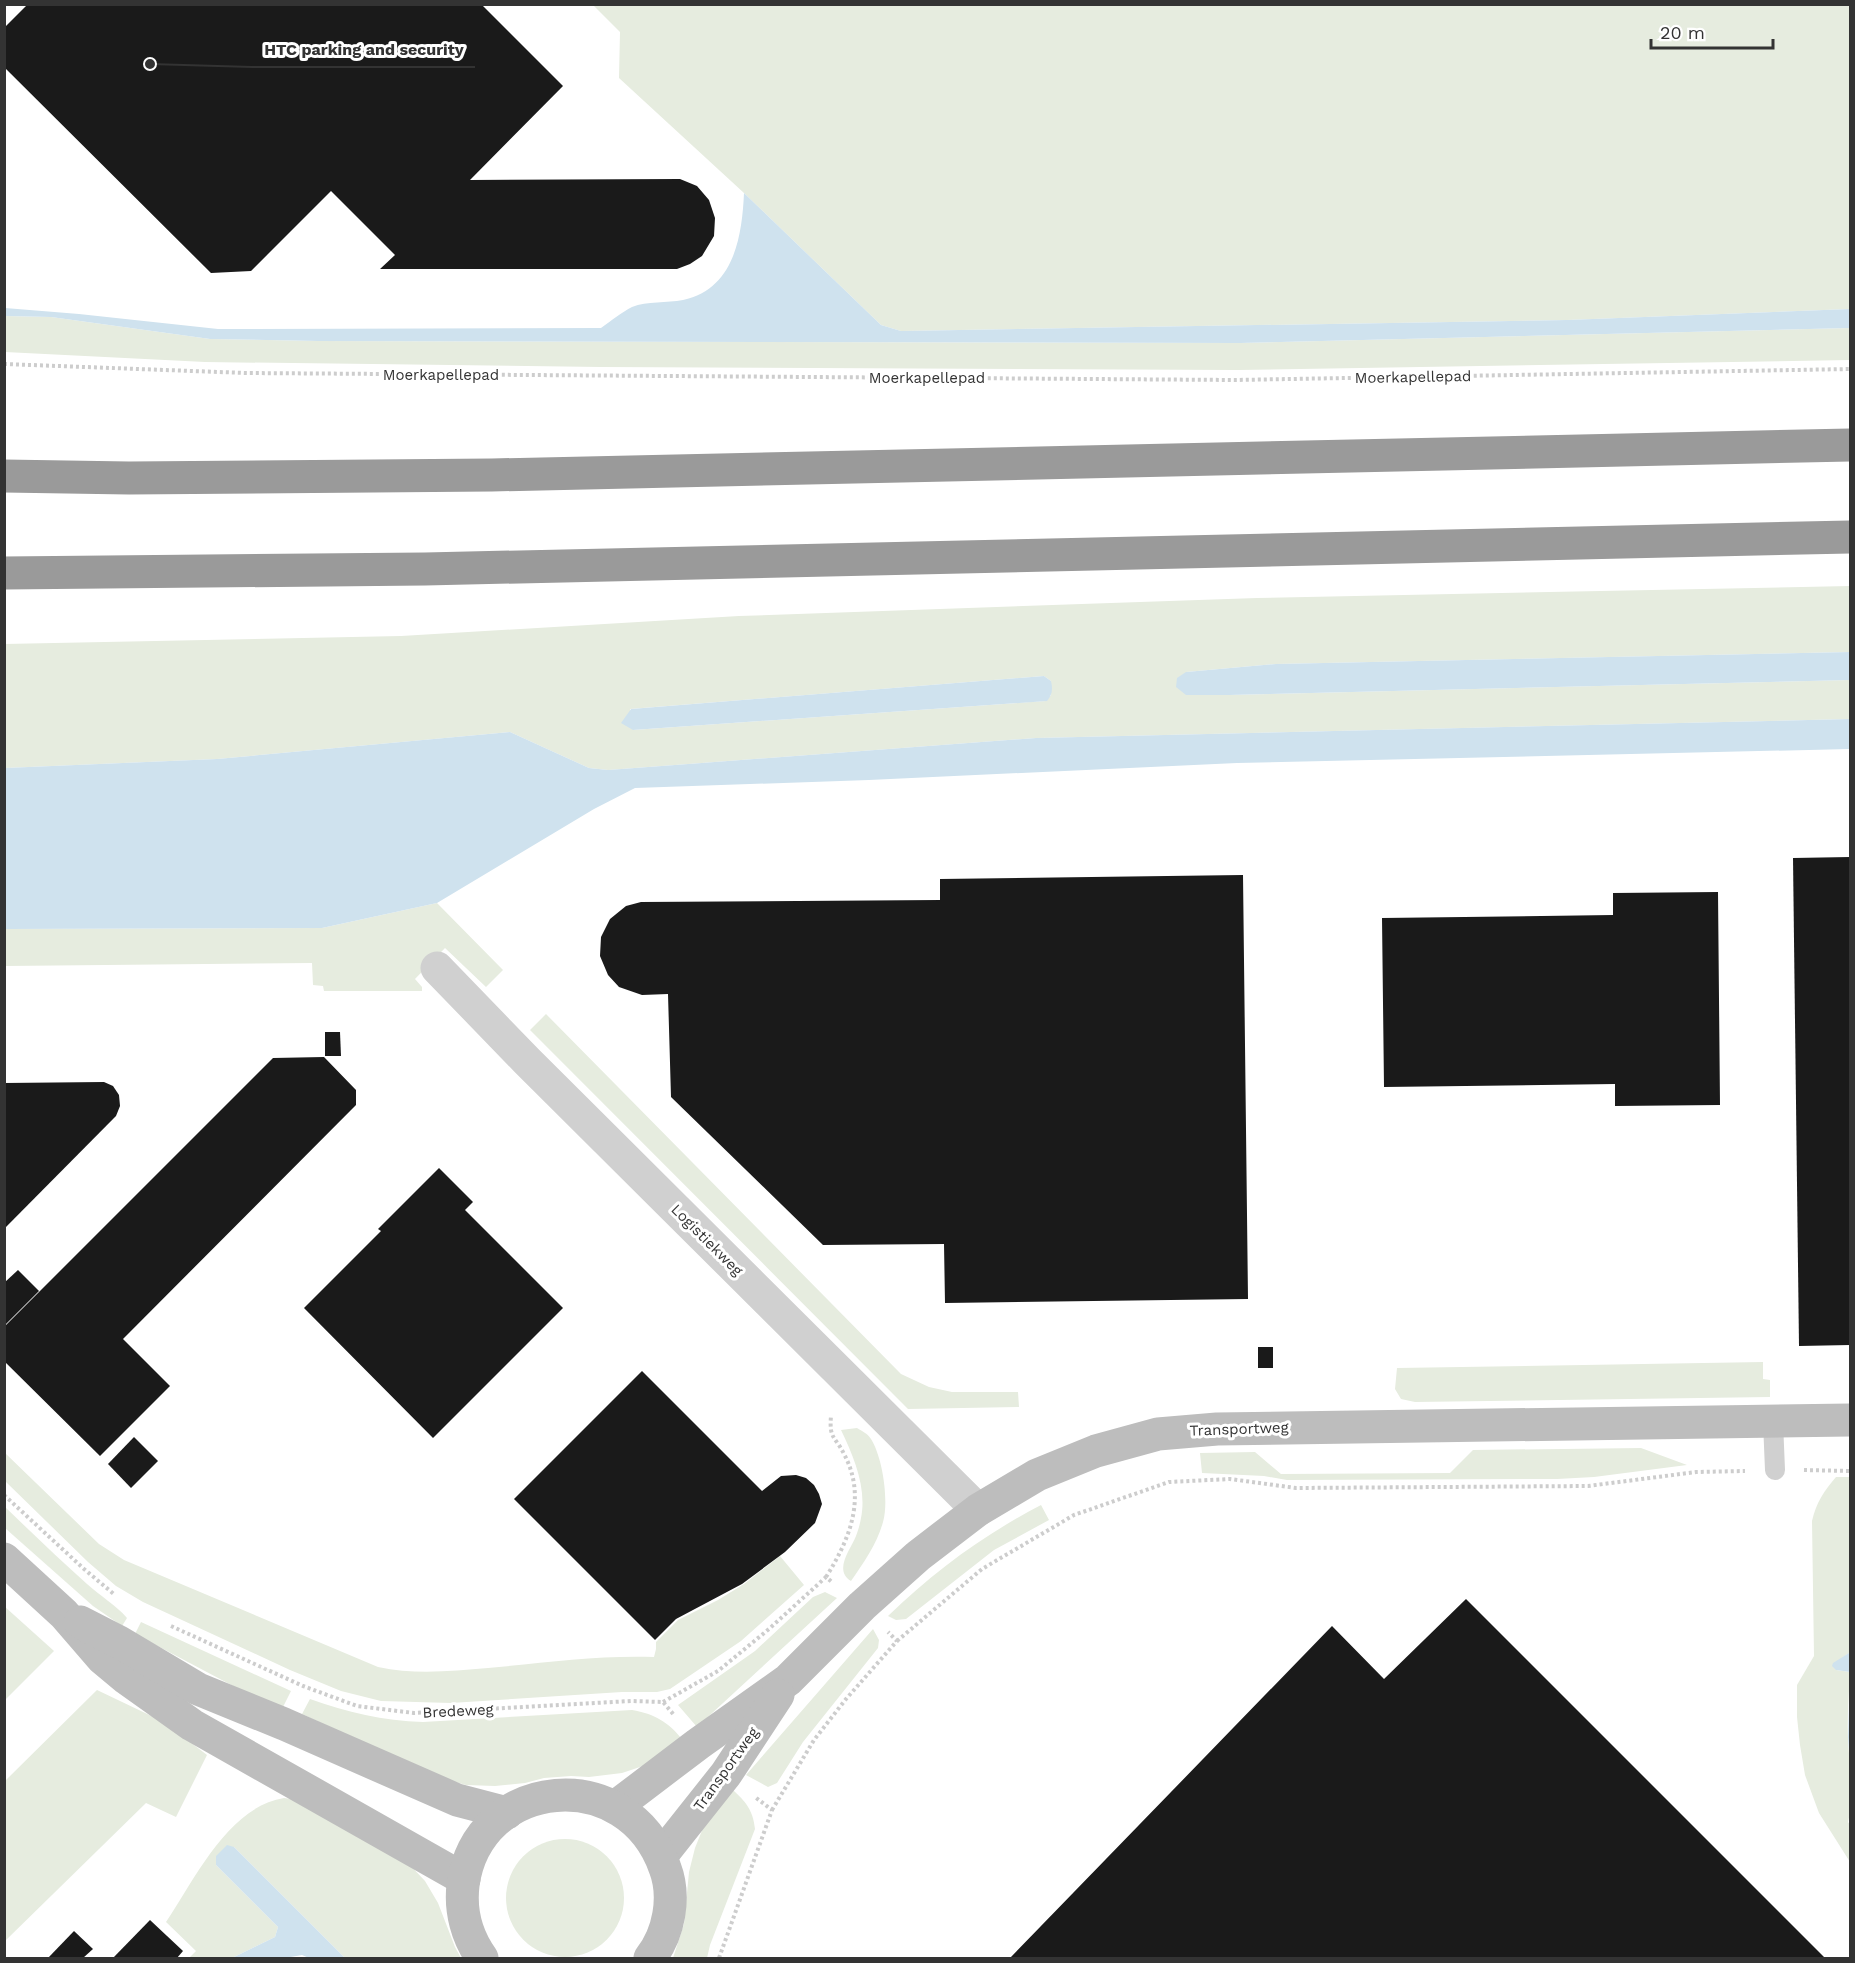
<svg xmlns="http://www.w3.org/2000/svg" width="1855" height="1963" viewBox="0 0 1855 1963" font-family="'Work Sans',sans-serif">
	<rect width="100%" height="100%" fill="#fff"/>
	<g fill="#e6ecdf" fill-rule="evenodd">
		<polygon points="593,5 1850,5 1850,309 1567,320 901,331 881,325 744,193 619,78 620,32"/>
		<polygon points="4,316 51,317 210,339 318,341 1240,343 1850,328 1850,360 1238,370 601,367 205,362 5,352"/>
		<path d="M1850 586V652L1276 664 1186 672 1229 695 1850 680V719L1036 738 608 770 589 768 510 732 217 759 5 768 4 644 401 636 739 616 1257 598ZM1044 676 1051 681V695L1046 701 633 730 630 709Z"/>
		<polygon points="437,903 503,970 486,987 445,948 415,979 422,987 422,991 324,991 323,986 313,985 312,963 5,966 4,929 322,928"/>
		<polygon points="546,1014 901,1374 929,1387 952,1392 1018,1392 1019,1407 908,1409 530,1030"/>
		<polygon points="1763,1362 1763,1379 1770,1380 1770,1397 1415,1402 1401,1399 1395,1389 1397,1368"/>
		<path d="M857 1428C862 1431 868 1434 871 1439 883 1458 889 1502 883 1522 877 1544 864 1562 851 1581 833 1570 851 1549 856 1536 858 1531 860 1524 861 1518 867 1488 854 1457 841 1430Z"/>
		<polygon points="1641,1448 1687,1465 1594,1477 1557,1479 1287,1480 1264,1476 1202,1473 1200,1453 1255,1452 1281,1474 1450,1473 1473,1450"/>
		<path d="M4 1452 99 1544 124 1560 378 1667C415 1675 452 1671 488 1668 543 1663 599 1655 654 1657L656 1649V1642L678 1620 718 1600 744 1584 780 1556 804 1585 741 1641 670 1689 657 1692H622L451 1703 381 1701 341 1691 290 1670 143 1602 116 1586 88 1562 5 1481Z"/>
		<path d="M1836 1477H1850L1849 1653 1842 1658 1836 1670 1850 1672C1849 1694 1847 1716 1848 1738 1849 1764 1855 1796 1848 1822L1850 1825V1862L1819 1813 1805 1775 1800 1745 1797 1717V1685L1814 1656 1812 1521C1816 1503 1824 1491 1836 1477Z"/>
		<path d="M1041 1505 1049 1520 994 1550 906 1619 896 1620 888 1616C936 1570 982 1536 1041 1505Z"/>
		<path d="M4 1506C32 1533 59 1559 87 1584 100 1596 116 1605 127 1618L122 1626 93 1606 5 1528Z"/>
		<polygon points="825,1592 837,1598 697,1727 678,1705 755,1651 813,1597"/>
		<polygon points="4,1606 54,1651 5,1700 4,1700"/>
		<polygon points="141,1622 291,1691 283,1707 237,1688 135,1634"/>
		<polygon points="873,1629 879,1640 878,1648 803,1742 777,1783 768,1787 746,1775"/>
		<polygon points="97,1690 164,1722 207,1755 176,1817 146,1803 5,1941 5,1781"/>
		<path d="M310 1699C347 1712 383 1721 423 1722L632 1710C655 1714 668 1722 682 1739L643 1766 622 1773 589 1777 571 1776 544 1778 525 1783 495 1786 466 1785 435 1776 302 1714Z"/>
		<path d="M732 1789C746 1802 753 1810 755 1829L710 1945 707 1958H673L684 1924 689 1872 695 1848 703 1828Z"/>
		<path d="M284 1798 299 1800 408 1863 425 1881 438 1903 455 1947 461 1958H345L234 1847 216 1865 278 1927 275 1937 232 1958H189L196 1951 166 1922C195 1879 228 1807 284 1798Z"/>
		<circle cx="565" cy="1898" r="59"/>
	</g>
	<g fill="#cfe2ee">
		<path d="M744 193 881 325 901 331 1567 320 1850 309V328L1240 343 318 341 210 339 51 317 5 316V308L79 314 218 329 601 328C611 321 622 312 632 307 647 301 667 303 683 300 734 289 742 237 744 193Z"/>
		<polygon points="1850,652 1850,680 1229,695 1186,695 1176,687 1177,678 1186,672 1276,664"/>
		<path d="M1044 676 1051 681C1053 690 1052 695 1047 701L633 730 621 723 631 709Z"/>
		<polygon points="1850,719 1850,749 1237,763 869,780 635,788 594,809 437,903 322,928 5,929 5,768 217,759 510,732 589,768 608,770 1036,738"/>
		<polygon points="1850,1575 1850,1763 1848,1737 1850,1672 1836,1670 1832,1666 1833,1663 1849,1653"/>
		<polygon points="227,1845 234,1847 345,1958 309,1958 302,1955 285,1958 232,1958 275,1937 278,1927 216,1865 216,1856"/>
	</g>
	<g fill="#1a1a1a">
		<polygon points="28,4 481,4 563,86 470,180 680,179 697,186 709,200 715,218 714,236 702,256 690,264 677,269 380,269 395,255 331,191 251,271 211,273 4,67 4,28"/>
		<polygon points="1850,857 1850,1345 1799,1346 1793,858"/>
		<polygon points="1243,875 1248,1299 945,1303 944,1244 823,1245 671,1097 668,994 642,995 619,987 608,975 600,956 601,937 610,919 626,906 641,902 940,900 940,879"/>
		<polygon points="1718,892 1720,1105 1615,1106 1615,1084 1384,1087 1382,918 1613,915 1613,893"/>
		<polygon points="325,1032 340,1032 341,1056 325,1056"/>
		<polygon points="324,1057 356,1090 356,1105 123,1339 170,1386 100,1456 4,1361 4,1327 273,1058"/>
		<polygon points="104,1082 113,1086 119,1095 120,1106 116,1116 4,1229 4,1083"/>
		<polygon points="439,1168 473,1202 465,1210 563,1308 433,1438 304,1308 381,1231 378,1229"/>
		<polygon points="18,1270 39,1291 4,1326 4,1283"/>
		<rect x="1258" y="1347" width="15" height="21"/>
		<polygon points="642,1371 762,1491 781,1476 796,1475 806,1478 814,1485 819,1494 822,1504 815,1523 785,1552 742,1584 676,1619 655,1640 514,1499"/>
		<polygon points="134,1437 158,1461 131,1488 108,1464"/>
		<polygon points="1466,1599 1825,1958 1010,1958 1332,1626 1384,1679"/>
		<polygon points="150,1920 183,1951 177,1958 113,1958"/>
		<polygon points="74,1931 93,1949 83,1958 48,1958"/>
	</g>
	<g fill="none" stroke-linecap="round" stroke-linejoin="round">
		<g stroke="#cdcdcd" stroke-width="4" stroke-dasharray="3 3" stroke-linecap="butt">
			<polyline points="4,364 246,373 1234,380 1850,369"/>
			<polyline points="1804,1470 1850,1471"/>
			<polyline points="4,1495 84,1569 115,1595"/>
			<path d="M826 1577C850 1539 867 1497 844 1454 835 1436 829 1439 831 1416"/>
			<polyline points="171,1626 303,1686 357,1706 414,1713 631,1701 663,1702 674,1715"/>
			<polyline points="897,1641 982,1569 1074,1515 1169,1482 1230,1479 1296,1488 1588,1486 1696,1472 1745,1471"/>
			<polyline points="663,1702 718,1671 769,1629 826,1577 833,1583"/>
			<polyline points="772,1810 814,1740 846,1699 897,1641 888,1632"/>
			<polyline points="719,1958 772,1810 755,1797"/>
		</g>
		<polyline stroke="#d0d0d0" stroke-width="20" points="1773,1422 1775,1470"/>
		<polyline stroke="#d0d0d0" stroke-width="33" points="437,968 527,1061 978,1510"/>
		<g stroke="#bdbdbd" stroke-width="33">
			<polyline points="4,1559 64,1614 102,1658 126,1678 192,1725 464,1879"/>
			<polyline points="80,1622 119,1642 198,1689 284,1724 457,1800 507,1813"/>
			<polyline points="615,1807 698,1744 788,1680 862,1606 918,1556 978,1510 1037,1475 1096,1451 1158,1434 1217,1429 1850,1420"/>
			<polyline points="661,1856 726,1774 778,1695"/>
			<path d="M482 1958C467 1937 460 1911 463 1885 478 1775 628 1762 665 1868 676 1897 669 1934 650 1958"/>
		</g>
		<g stroke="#9a9a9a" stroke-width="33">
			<polyline points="4,476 129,478 492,475 1850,445"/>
			<polyline points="4,573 425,569 1850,537"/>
		</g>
	</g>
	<g text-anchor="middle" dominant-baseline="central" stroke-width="6" stroke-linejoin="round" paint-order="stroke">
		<g font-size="15" fill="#333" stroke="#fff">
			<text x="441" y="375">Moerkapellepad</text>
			<text transform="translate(1413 377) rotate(-1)">Moerkapellepad</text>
			<text x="927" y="378">Moerkapellepad</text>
			<text transform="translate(707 1240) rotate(45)">Logistiekweg</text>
			<text transform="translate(1239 1429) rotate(-2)">Transportweg</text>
			<text transform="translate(458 1711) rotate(-3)">Bredeweg</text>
			<text transform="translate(726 1769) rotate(-54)">Transportweg</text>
		</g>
	</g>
	<path fill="none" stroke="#333" stroke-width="2" d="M150 64L252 67H475"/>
	<circle fill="#333" stroke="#fff" stroke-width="2" cx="150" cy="64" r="6"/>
	<g font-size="16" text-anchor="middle" font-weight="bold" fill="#333" stroke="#fff" stroke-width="6" stroke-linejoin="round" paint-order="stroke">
		<text x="364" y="55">HTC parking and security</text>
	</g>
	<rect width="1855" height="1963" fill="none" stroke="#333333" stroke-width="12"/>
	<path d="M1651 39v9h122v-9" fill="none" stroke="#333333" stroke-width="3"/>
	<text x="1660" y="39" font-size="18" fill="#333333" stroke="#ffffff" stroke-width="4.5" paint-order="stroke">20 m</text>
</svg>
